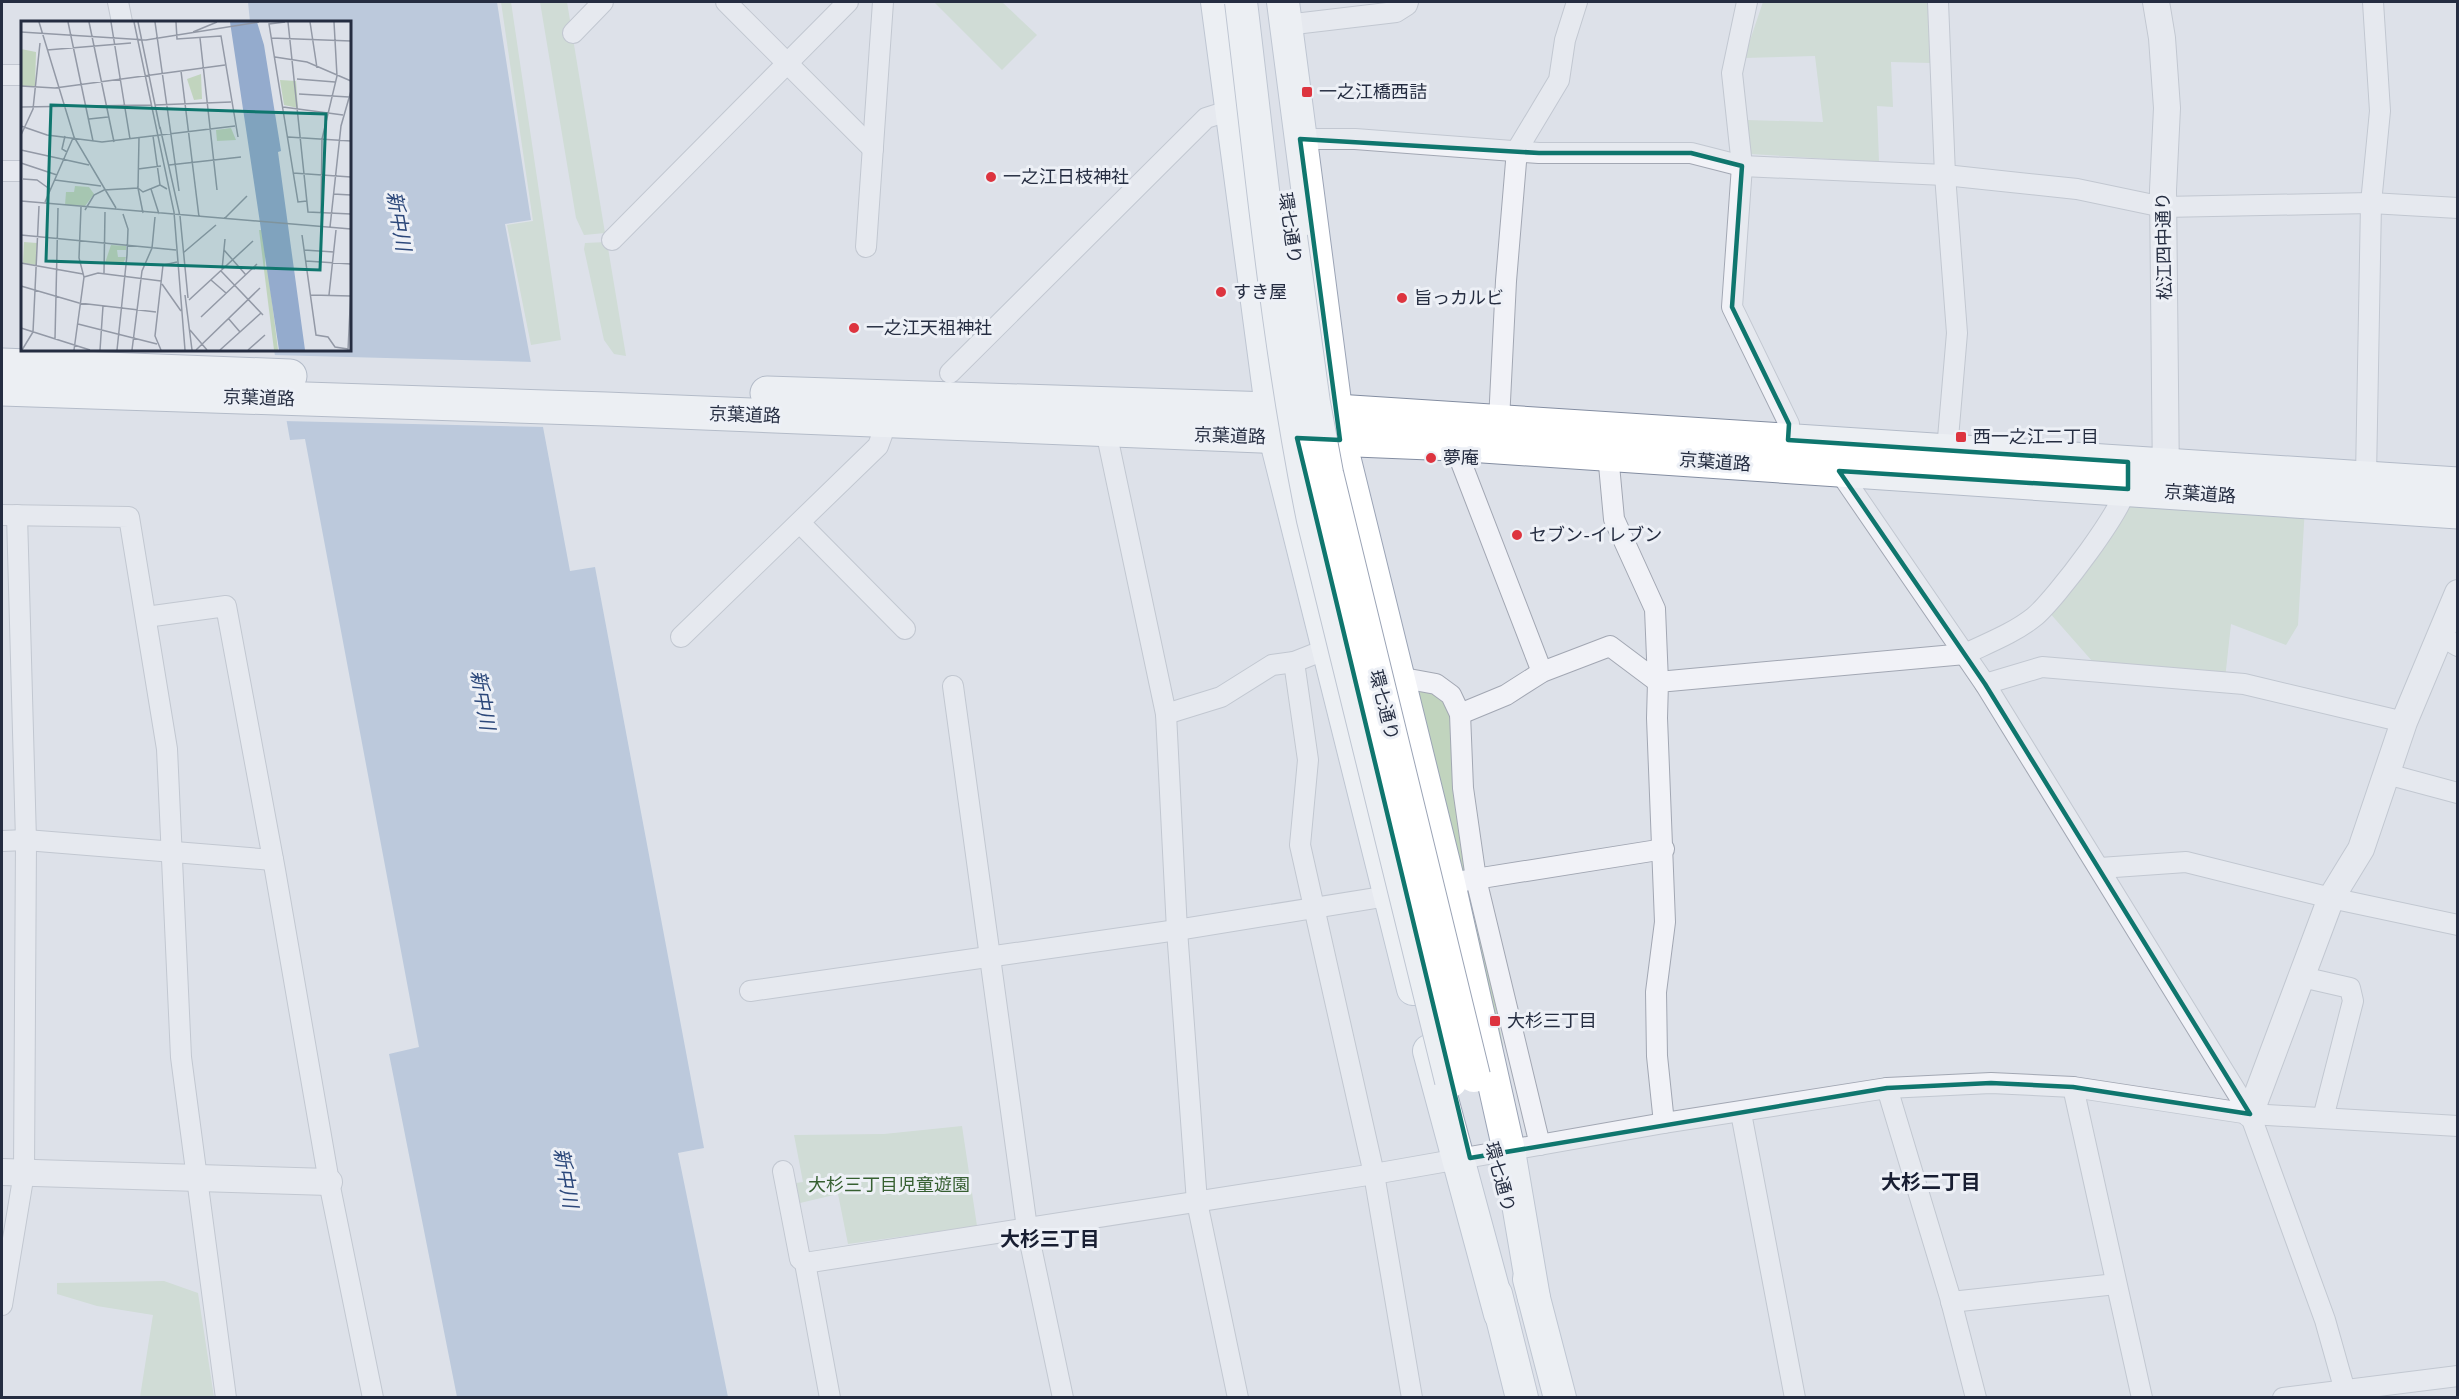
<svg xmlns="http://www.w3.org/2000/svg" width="2459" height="1399" viewBox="0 0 2459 1399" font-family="'Varela Round','Noto Sans JP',sans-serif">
	<rect width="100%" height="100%" fill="#dde1e9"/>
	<g fill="#c1d4be">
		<polygon points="501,2 511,2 561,340 531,345 507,225 533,221"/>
		<polygon points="540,2 567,2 605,233 584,235 576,218"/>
		<polygon points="934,2 1002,2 1037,35 1002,70"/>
		<polygon points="1763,2 1931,2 1931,63 1891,62 1893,107 1877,106 1879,162 1750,154 1746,120 1823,122 1815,56 1744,58"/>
		<polygon points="607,242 626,356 614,354 604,340 584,249 585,243"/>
		<polygon points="2127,503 2305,507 2298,625 2286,645 2231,624 2225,679 2100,670 2048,611"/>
		<path d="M1408 683C1434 689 1440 694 1455 717L1472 875 1455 878Z"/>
		<polygon points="1473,883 1503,1046 1499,1049 1459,884"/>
		<polygon points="962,1126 977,1226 848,1244 838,1194 800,1203 796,1183 803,1182 794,1135 884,1134"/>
		<polygon points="164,1281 198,1293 214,1397 140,1397 153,1315 97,1306 57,1294 57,1283"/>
	</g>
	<polygon fill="#94abcd" points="248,2 497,2 531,220 505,224 570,571 595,567 704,1148 678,1153 728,1397 457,1397 389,1054 419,1047 305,439 290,440 274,350 350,350 350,22 250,22"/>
	<polygon fill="#dde1e9" points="272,355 534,362 546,427 283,421"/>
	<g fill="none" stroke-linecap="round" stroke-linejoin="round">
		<defs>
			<g id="minor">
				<polyline points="118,2 122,22"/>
				<polyline points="726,2 873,149"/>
				<polyline points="1747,2 1732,73 1742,166 1732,307 1789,424 1788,440"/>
				<polyline points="1938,2 1945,175 1957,333 1947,450"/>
				<polyline points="1286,25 1396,12 1407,5 1408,2"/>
				<polyline points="573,33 603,2"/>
				<polyline points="2,75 22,75"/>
				<polyline points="1300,139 1355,139 1539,153 1691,153 1742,166 1945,175 2077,189 2163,207 2371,203 2458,208"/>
				<polyline points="2,171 22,171"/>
				<polyline points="612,240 848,2"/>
				<polyline points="866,247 883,2"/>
				<polyline points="950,373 1206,118 1231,110"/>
				<polyline points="1499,421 1506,281 1517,150 1559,80 1565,40 1577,2"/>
				<polyline points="1106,431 1166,714 1177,930 1197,1202 1238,1398"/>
				<polyline points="1454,444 1542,672"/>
				<polyline points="1839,471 1985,684 2250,1114 2325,1320 2347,1398"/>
				<polyline points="2366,477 2371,203 2380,111 2373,2"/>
				<polyline points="2,515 129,517 167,749 181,1057 226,1398"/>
				<polyline points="800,523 905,629"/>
				<polyline points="146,617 226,606 275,870 329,1182 373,1398"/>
				<polyline points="2439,635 2458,646"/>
				<polyline points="681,637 878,446 882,435 881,421"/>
				<polyline points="1294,662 1308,760 1300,845 1374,1174 1412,1398"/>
				<polyline points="1398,677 1436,684 1451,695 1460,714 1463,788 1476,879 1540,1145"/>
				<polyline points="1985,684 2042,667 2244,684 2404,722"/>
				<polyline points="953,686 1027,1228 1063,1398"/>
				<polyline points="1166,714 1221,697 1272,665 1294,662 1327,649"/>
				<polyline points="1460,714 1506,695 1542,672 1610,646 1658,682 1655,609 1614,519 1608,454"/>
				<polyline points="2387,774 2458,793"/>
				<polyline points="2,841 26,840 273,860"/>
				<polyline points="2100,868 2186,862 2331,898 2458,925"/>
				<polyline points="1463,881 1664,849"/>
				<polyline points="2302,977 2350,988 2353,1001 2323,1118"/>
				<polyline points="750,991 1177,930 1388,896"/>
				<polyline points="2073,1087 2142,1398"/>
				<polyline points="1887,1088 1950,1297 1976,1398"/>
				<polyline points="1741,1113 1795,1398"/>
				<path d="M1664 1123 1657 1056 1656 992 1665 922 1657 718 1658 682 1965 654C1988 643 2014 633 2034 617 2054 601 2129 503 2128 481"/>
				<polyline points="783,1171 800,1259 805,1263 830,1398"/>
				<polyline points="805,1263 1374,1174 1664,1123 1887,1088 1991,1083 2073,1087 2250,1114 2458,1126"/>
				<polyline points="1951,1302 2116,1284"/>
				<polyline points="2,1305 24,1173 26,840 17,515"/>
				<polyline points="2283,1398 2458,1376"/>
			</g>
			<g id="tertiary">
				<polyline points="2156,2 2162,38 2167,108 2163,190 2166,483"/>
				<polyline points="2250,1114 2331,898 2361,849 2404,722 2458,593"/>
				<polyline points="2,1172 329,1182"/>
			</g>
			<g id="primary">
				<polyline points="1217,2 1275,437 1413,989"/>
				<polyline points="1283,2 1340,440 1449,883 1509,1151 1534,1298"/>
				<polyline points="1429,1051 1500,1314"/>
				<polyline points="1529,1279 1560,1398"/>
				<polyline points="1496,1294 1522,1398"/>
			</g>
			<g id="trunk">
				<polyline points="2,365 290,376"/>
				<polyline points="2,389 606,409 1454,444 2458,512"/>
				<polyline points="767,393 1336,411 2458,484"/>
			</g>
		</defs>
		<use href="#minor" stroke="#a2a7b3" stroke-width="22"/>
		<use href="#tertiary" stroke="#a2a7b3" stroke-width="28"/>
		<use href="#primary" stroke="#9ba4b6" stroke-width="34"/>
		<use href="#trunk" stroke="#838da1" stroke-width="35"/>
		<use href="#minor" stroke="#f1f2f7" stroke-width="20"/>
		<use href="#tertiary" stroke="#f1f2f7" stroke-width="26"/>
		<use href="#primary" stroke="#fff" stroke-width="32"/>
		<use href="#trunk" stroke="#fff" stroke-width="33"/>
		<defs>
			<g id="primary-bridge">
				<path d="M1241 2C1262 175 1278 349 1313 520L1451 1081"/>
				<polyline points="1291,237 1314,403 1327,473 1474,1076"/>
			</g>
		</defs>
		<use href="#primary-bridge" stroke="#9ba4b6" stroke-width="34" stroke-linecap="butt"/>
		<use href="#primary-bridge" stroke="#fff" stroke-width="32"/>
	</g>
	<path d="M0 0H2459V1399H0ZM1300 139 1539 153H1691L1742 166 1732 307 1789 424 1788 440 2128 462V489L1839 471 1985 684 2250 1114 2073 1087 1991 1083 1887 1088 1470 1158 1297 438 1340 440Z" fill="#dde1e9" fill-opacity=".55" fill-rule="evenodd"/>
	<path fill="none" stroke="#0f766e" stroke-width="4.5" stroke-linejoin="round" d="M1300 139 1539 153H1691L1742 166 1732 307 1789 424 1788 440 2128 462V489L1839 471 1985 684 2250 1114 2073 1087 1991 1083 1887 1088 1470 1158 1297 438 1340 440Z"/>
	<g fill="#dd343f" stroke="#edf0f6" stroke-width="2">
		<rect x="1301" y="86" width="12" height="12" rx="3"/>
		<circle cx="991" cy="177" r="6"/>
		<circle cx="1221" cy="292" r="6"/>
		<circle cx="1402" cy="298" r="6"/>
		<circle cx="854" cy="328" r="6"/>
		<rect x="1955" y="431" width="12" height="12" rx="3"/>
		<circle cx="1431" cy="458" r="6"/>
		<circle cx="1517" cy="535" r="6"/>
		<rect x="1489" y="1015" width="12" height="12" rx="3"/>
	</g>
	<g text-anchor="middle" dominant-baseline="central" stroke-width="6" stroke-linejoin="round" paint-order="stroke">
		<g font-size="18" fill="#252d41" stroke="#edf0f6" text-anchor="start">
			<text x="1319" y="92">一之江橋西詰</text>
			<text x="1003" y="177">一之江日枝神社</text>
			<text x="1233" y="292">すき屋</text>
			<text x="1414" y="298">旨っカルビ</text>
			<text x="866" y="328">一之江天祖神社</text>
			<text x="1973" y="437">西一之江二丁目</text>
			<text x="1443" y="458">夢庵</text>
			<text x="1529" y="535">セブン-イレブン</text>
			<text x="1507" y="1021">大杉三丁目</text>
		</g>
		<g font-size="18" fill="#252d41" stroke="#edf0f6">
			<text transform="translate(1290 228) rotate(82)">環七通り</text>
			<text transform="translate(2164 246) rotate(-91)">松江四中通り</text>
			<text transform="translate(259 398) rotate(2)">京葉道路</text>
			<text transform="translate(745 415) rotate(2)">京葉道路</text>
			<text transform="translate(1230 436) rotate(2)">京葉道路</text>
			<text transform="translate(1715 462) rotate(4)">京葉道路</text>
			<text transform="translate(2200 494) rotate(4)">京葉道路</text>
			<text transform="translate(1384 705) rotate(76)">環七通り</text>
			<text transform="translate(1500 1177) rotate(75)">環七通り</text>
		</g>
		<g font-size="18" fill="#365f31" stroke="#edf0f6">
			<text x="889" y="1185">大杉三丁目児童遊園</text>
		</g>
		<g font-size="20" font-style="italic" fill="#2b477a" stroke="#edf0f6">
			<text transform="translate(398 221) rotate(80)">新中川</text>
			<text transform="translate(482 700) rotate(80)">新中川</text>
			<text transform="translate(565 1178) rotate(80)">新中川</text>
		</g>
		<g font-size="20" font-weight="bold" fill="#181e32" stroke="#edf0f6">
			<text x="1931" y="1183">大杉二丁目</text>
			<text x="1050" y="1240">大杉三丁目</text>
		</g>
	</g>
	<g transform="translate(21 21)">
		<rect width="330" height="330" fill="#dde1e9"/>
		<path d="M0 28 15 31 14 65H0ZM180 53 181 78 173 79 166 58ZM259 59 275 60 277 87 263 84ZM210 107 215 119 196 120 195 109ZM54 165 68 166 73 173 64 185 44 184 45 171H53ZM238 209H241L244 222V248H247L257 329H253ZM3 221 16 222 15 244 2 242ZM90 224 105 225V229H96L97 236H105L102 243 84 242Z" fill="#c1d4be"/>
		<path d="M209 1H236L243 24 260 130 257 131 284 329H258Z" fill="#94abcd"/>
		<path fill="none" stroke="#9399a6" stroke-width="1.5" d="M18 1 53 116 95 187M47 1 72 120M68 1 93 121M90 1 109 118M113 1 153 191 164 329M117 1 139 108M134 1 158 170M155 1 156 18 200 15 217 116M264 1 248 3 277 181 286 180M267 1 287 191 330 193M289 1 296 47M0 11 125 19 238 1M172 11 196 1M179 17 196 169M250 17 330 20M26 29 110 22M254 36 286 41 330 60M160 50 178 196M276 58 314 61M0 65 34 67 204 44M278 73 328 76M134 84 210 81M0 86 130 84M262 86 322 94M68 98 87 96M0 105 26 114 81 121 214 105M139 106 159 195 167 277M0 114 12 88 19 22M44 115 41 128 46 131M132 115 139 164 146 168M267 116 330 120M0 129 68 144M0 142 36 154M148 144 220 136M117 148 140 145M272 152 330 156M2 158 16 159 30 169M34 159 80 165M130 168 138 193M312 173 330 174M0 180 330 208M24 181 52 117M64 189 73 174 83 169 117 167 118 117M122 192 117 167 122 171 139 164M300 192 301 118 316 55 313 1M203 198 226 175M309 206 320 105 330 70M0 214 155 229M281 214 295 314 307 316 314 326 327 328M203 229 225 254M283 229 313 231M162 232 195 204M285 240 330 243M0 242 62 253M201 249 204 218M200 250 242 294M83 252 84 191M63 256 77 252 140 260M190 259 205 272M141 263 160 290M0 265 58 282 135 291M164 274 171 329M290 274 330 275M308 274 315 209M168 279 232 220M180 296 236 243M207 297 219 311M57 303 136 323M0 307 69 329M169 309 186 329M34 318 37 187M1 329 12 311 18 185M53 329 63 256 58 237 60 186M79 329 82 285M96 329 106 234 107 208 102 193M111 329 121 250 131 227 134 196M140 329 134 315 142 244 156 241M175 329 239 267M199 329 240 292M227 329 244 314M327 329 330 268"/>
		<path fill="#0f766e" fill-opacity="0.15" stroke="#0f766e" stroke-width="3" d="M30 84 305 93 299 249 25 240Z"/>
		<rect width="330" height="330" fill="none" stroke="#252d41" stroke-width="3"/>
	</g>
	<rect width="2459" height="1399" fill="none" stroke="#252d41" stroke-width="6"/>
</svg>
